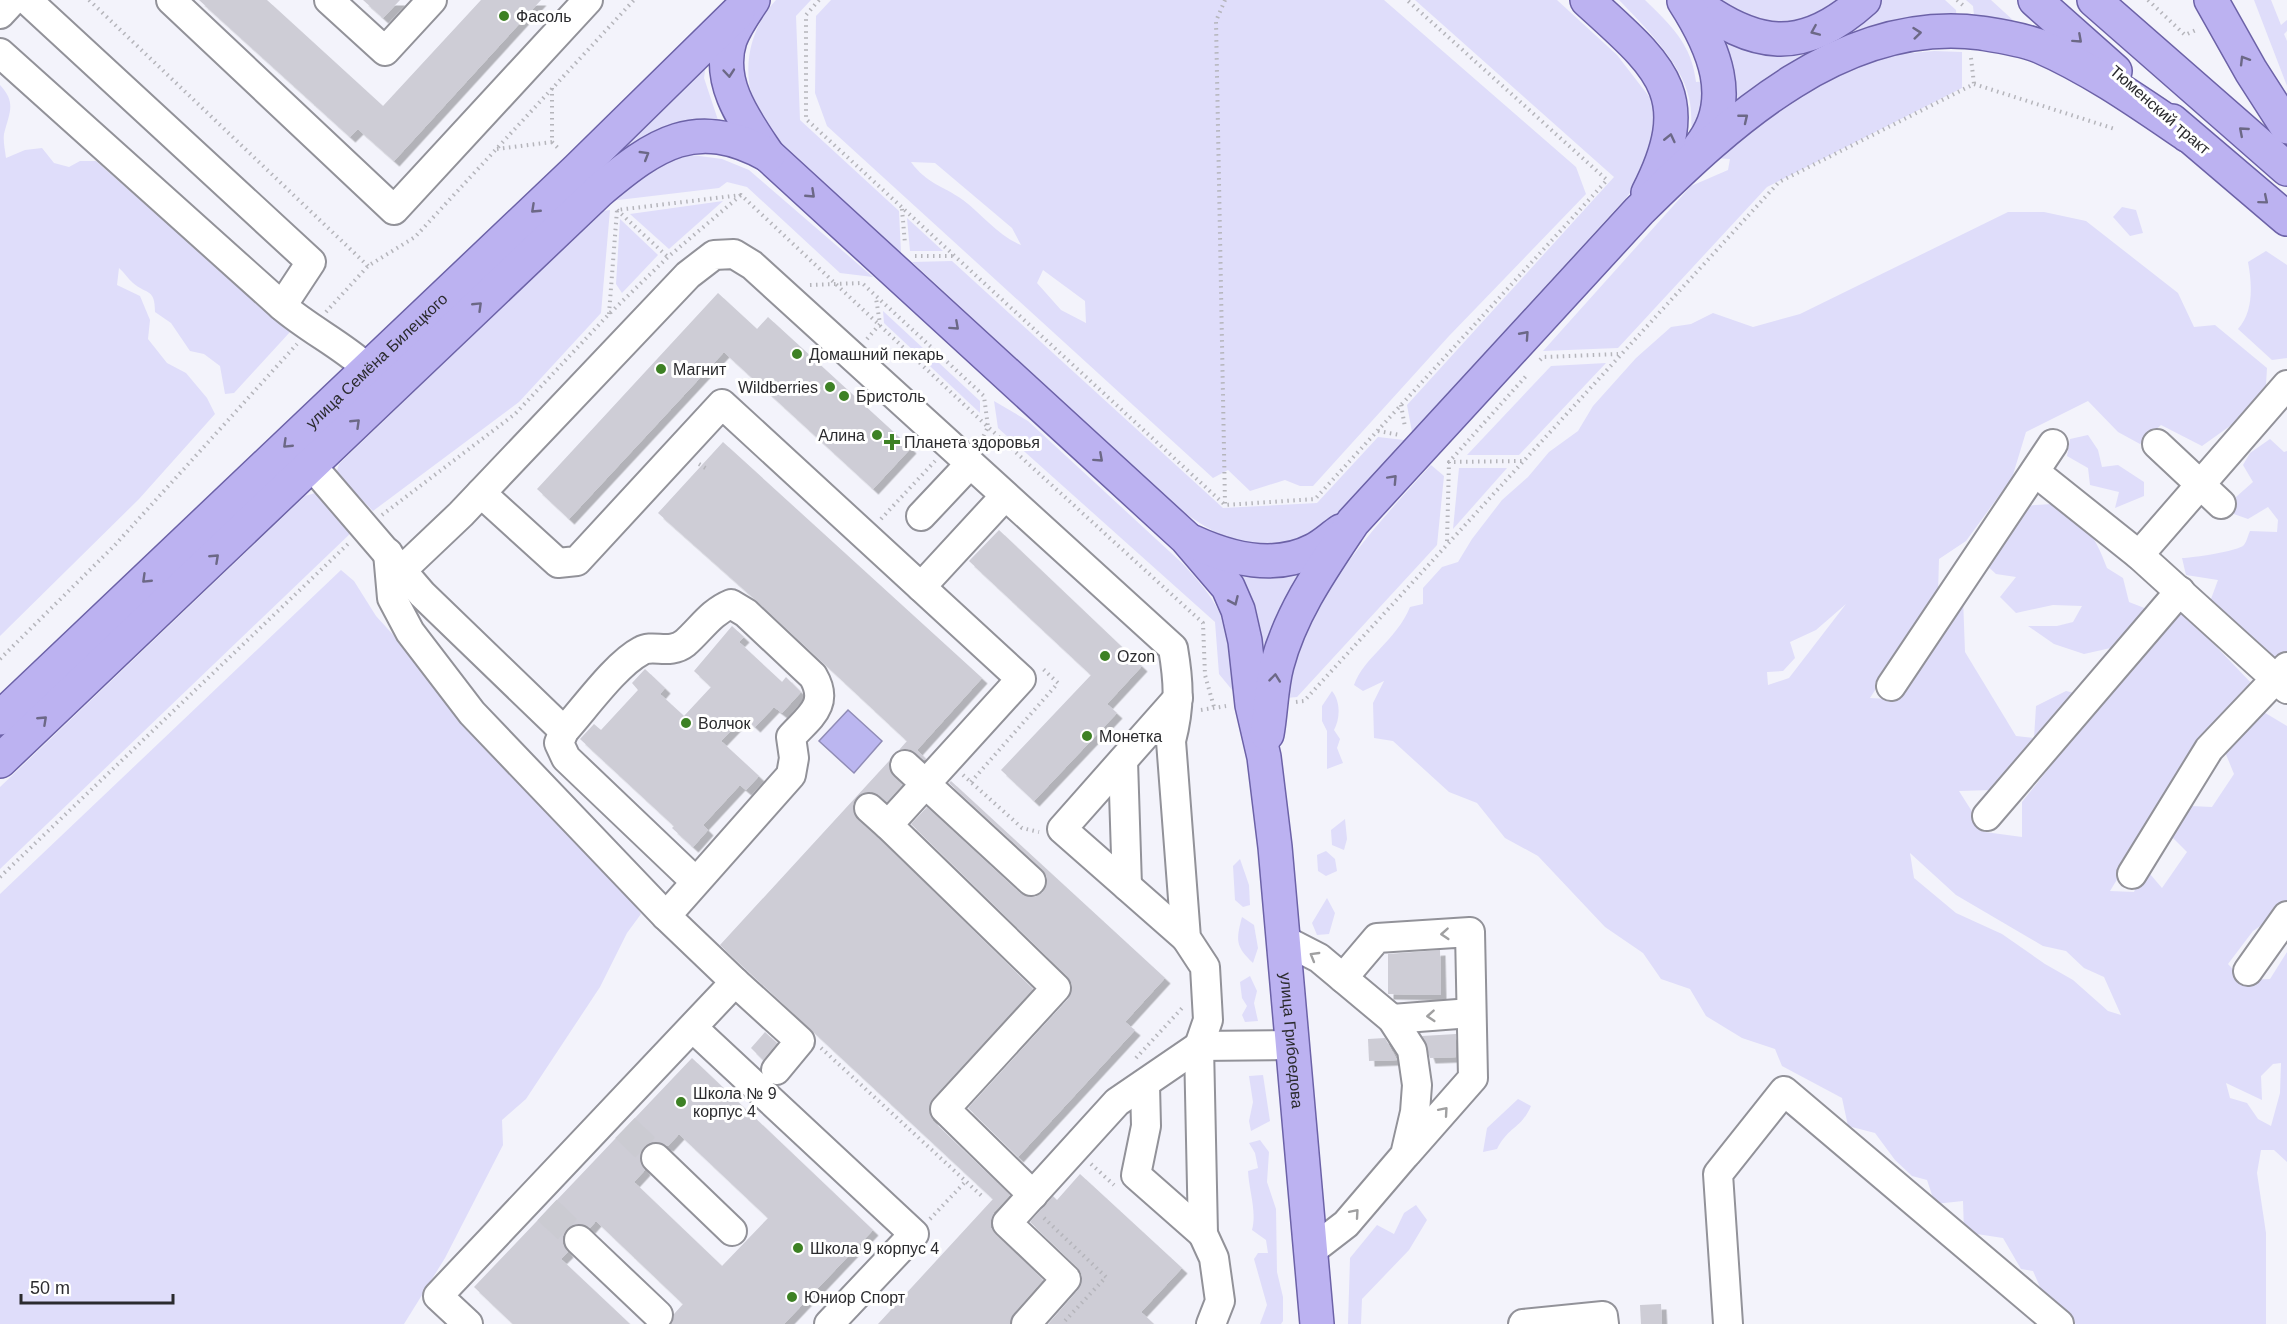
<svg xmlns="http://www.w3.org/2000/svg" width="2287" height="1324" viewBox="0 0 2287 1324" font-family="Arial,sans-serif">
	<defs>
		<filter id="shadow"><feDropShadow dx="5.5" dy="5.5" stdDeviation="0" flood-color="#0004"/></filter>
	</defs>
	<rect width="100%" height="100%" fill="#f3f3fb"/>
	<g fill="#dfddfa" fill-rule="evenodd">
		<path d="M776 0H811L796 16 800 120 899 211 901 253C878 232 855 212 832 192 811 174 787 157 771 135 739 93 741 38 776 0Z"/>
		<path d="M831 0H1384L1576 167 1586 194 1449 336 1313 486H1300L1285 480 1250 491 1228 470 1213 478 827 126 815 93 816 16ZM911 162 935 163 1012 228 1021 245C997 235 983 215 963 200 942 185 927 184 911 162ZM1043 270 1085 301 1086 323 1061 310 1037 283Z"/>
		<polygon points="1415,0 1557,0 1617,55 1651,99 1655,118 1649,168 1626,198 1412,432 1407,405 1614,177"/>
		<path d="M1619 0H1645C1671 25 1692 45 1696 82L1705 81 1706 98 1692 135C1691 123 1692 110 1689 98 1682 63 1643 25 1619 0Z"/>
		<path d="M1717 0H1842C1819 13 1786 33 1758 22 1744 17 1730 7 1717 0Z"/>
		<polygon points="1877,0 1945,0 1956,10 1957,22 1735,102 1735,75 1719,33 1747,47"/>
		<polygon points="1966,0 1991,0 2027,33 1975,25 1973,6"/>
		<polygon points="2254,0 2271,0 2281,25 2287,20 2287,31 2284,34 2287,41 2287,86"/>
		<polygon points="1934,51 1962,52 1962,88 1767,187 1618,348 1543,351 1691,186 1728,170 1730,159 1714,158 1781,102 1851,69 1891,55"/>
		<path d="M706 64 704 78 718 120C655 118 637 140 594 181L589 178Z"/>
		<path d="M0 85C17 103 9 113 4 134 3 141 5 150 6 158L25 150 42 148 54 163 69 167 80 161H96L290 332 234 393 225 394 220 366 204 354 190 351 171 323 155 312C155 288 147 295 133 283 128 279 124 272 119 268L117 285 140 296 150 320 148 339 167 363 186 373 207 398 215 414 139 499 0 636Z"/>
		<path d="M692 155 722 159 749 170 873 277 840 273 747 187 727 182 719 188 610 201C636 179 658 160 692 155Z"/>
		<polygon points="723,201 669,249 630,214"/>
		<polygon points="2122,207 2136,210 2143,233 2130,236 2113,217"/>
		<polygon points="610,210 601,313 519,402 373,511 336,474 339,464 602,211"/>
		<path d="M2008 212H2044L2086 221 2178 293 2194 327 2215 325 2267 368 2265 401 2202 446 2161 425 2140 444 2118 432 2088 401 2026 432 2012 478 1966 541 1939 559 1938 593 1870 698 1889 699 1963 598 1965 652 2016 736 2034 738 2036 706 2066 691 2087 696 1992 790 1959 791 1985 832 2022 837V802L2100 704 2183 612 2255 687 2200 744 2110 891 2134 892 2144 867 2162 888 2187 852 2171 836 2191 806 2212 807 2234 774 2225 752 2262 711 2287 726V900L2284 910 2253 931 2228 964 2243 980 2270 979 2287 952V1172V1162L2274 1150H2261L2257 1173 2266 1233V1324H2076L2043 1294 2033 1271 2021 1269 2003 1238 1964 1232 1963 1201 1935 1204 1927 1180 1912 1176 1895 1160 1875 1133 1848 1126 1842 1098 1782 1066 1775 1049 1742 1038 1706 1016 1690 989 1661 979 1643 953 1605 927 1538 856 1505 838 1477 803 1449 792 1393 741 1374 738 1373 703 1384 681 1363 691 1354 685C1364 657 1396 641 1410 607L1423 604V588L1442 567 1458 562 1472 539 1502 500 1528 477 1549 452 1578 431 1593 406 1636 358 1671 327 1691 324 1713 313 1753 327 1800 314ZM1846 604 1789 678 1768 685 1767 672 1783 671 1795 658 1790 642 1816 630ZM1910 853 1956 895 2043 946 2066 951 2084 968 2104 977 2121 1015 2108 1011 2073 980 2045 964 2002 934 1956 913 1914 878ZM2281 1063 2280 1093 2271 1126 2258 1119 2247 1103 2230 1098 2226 1083 2262 1100 2261 1076 2273 1064Z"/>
		<polygon points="907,218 943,251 910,251"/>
		<polygon points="620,219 658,255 622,293 616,284"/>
		<path d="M2266 251 2287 265V358L2272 360 2238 329C2254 311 2252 284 2248 262Z"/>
		<path d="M952 261 1223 508 1317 503 1378 437 1404 440C1378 468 1329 532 1295 544 1254 558 1208 531 1177 507L912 262Z"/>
		<polygon points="883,311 980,401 980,413 884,323"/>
		<polygon points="1606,363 1519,455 1467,455 1551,366"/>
		<path d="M994 401 1028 421 1182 563C1194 576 1207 590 1216 606 1231 632 1234 668 1237 696L1219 674 1215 622 998 428Z"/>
		<polygon points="2088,435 2098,450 2102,467 2118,465 2144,482 2144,496 2115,508 2119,492 2090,485 2088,468 2067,456 2070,439"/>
		<path d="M2270 439 2284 452 2287 451V651L2277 661 2208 607 2218 580 2186 575 2182 558C2192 558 2239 551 2244 545 2247 541 2248 535 2250 531L2277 532 2278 520 2268 507 2248 519 2231 513 2236 497 2253 482 2243 465 2250 453Z"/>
		<path d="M1431 465 1444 476 1437 545 1297 697 1286 698C1301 605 1370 532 1431 465Z"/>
		<polygon points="1459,468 1507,468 1453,529"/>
		<polygon points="315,493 322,494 354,530 0,869 0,787 305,496"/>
		<path d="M2052 504C2085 525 2093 530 2107 568L2123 578 2129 602 2152 611 2124 645 2084 654 2054 644 2028 626H2057L2073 622 2082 606 2053 605 2016 613 2000 597 2016 577 1996 574 1982 561 2022 506Z"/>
		<polygon points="1314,560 1264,663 1225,567"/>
		<polygon points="341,570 354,581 376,616 619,883 641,914 627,933 600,987 526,1099 502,1120 503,1145 445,1258 404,1324 0,1324 0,894"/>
		<path d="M1332 691C1341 702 1340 719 1334 730L1340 739 1337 748 1343 763 1327 769V731L1322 721V706Z"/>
		<polygon points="1345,819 1347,839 1344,850 1332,845 1331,830"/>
		<polygon points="1326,851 1335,859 1337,871 1326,876 1318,871 1317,855"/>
		<polygon points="1240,859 1249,885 1250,905 1243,907 1235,900 1233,866"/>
		<polygon points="1327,898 1335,913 1329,934 1317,935 1312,923"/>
		<path d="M1242 917 1254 925 1258 948 1253 963C1235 946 1236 940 1242 917Z"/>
		<polygon points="1250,976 1257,991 1254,1003 1258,1021 1245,1022 1242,1015 1247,1006 1242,998 1240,982"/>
		<polygon points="1263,1075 1270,1121 1251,1131 1249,1121 1253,1102 1249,1076"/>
		<path d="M1518 1099 1531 1106C1521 1129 1509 1126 1497 1149L1483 1152 1487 1128Z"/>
		<path d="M1260 1140 1269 1152 1267 1182 1276 1209 1277 1272 1283 1297V1321L1281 1324H1260L1267 1305 1254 1259 1258 1253H1268L1266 1240 1252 1230C1257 1211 1249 1191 1248 1171L1258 1168 1255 1153 1249 1143Z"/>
		<polygon points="1416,1205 1427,1220 1409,1250 1362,1299 1361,1324 1348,1324 1350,1258 1377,1225 1394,1234 1404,1213"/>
	</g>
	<polygon fill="#bbb6f0" stroke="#908cb6" stroke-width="1.5" points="848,710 882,741 854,773 819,741"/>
	<g fill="#cecdd6" fill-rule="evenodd" filter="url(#shadow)">
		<polygon points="199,0 267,0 383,106 481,0 541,0 394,161 358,129 350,137"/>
		<polygon points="363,0 400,0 383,18"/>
		<polygon points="718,293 757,329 768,317 911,448 873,489 724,352 569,519 537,489"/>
		<polygon points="723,442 982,678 917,750 926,759 924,760 909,749 899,750 907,741 757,601 658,513"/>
		<polygon points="999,530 1142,666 1107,704 1117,713 1034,801 1001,770 1091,675 969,561"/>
		<polygon points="732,626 744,637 739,642 782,682 786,677 801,692 782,713 774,707 755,727 744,717 721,741 759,776 746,790 740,785 703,825 708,830 693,847 672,828 674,826 580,739 594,724 601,730 638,690 632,683 645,669 665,688 660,694 684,716 711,687 694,671"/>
		<polygon points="889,761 890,770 902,785 887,802 873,792 863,793 853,804 854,814 1033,989 933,1098 929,1106 933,1121 1010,1195 994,1212 991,1220 991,1228 1043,1280 1014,1313 1010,1324 878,1324 993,1199 720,945"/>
		<polygon points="951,781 1165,978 1125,1022 1135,1030 1018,1157 968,1108 1068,999 1072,984 1067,976 911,824 927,807 1020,893 1035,897 1043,892 1047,877 1042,869 949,783"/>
		<polygon points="1440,950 1441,995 1388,994 1388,954"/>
		<polygon points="765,1032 777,1043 763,1060 751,1048"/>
		<polygon points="1456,1034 1456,1057 1430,1058 1422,1036"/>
		<polygon points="1385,1038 1397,1060 1369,1061 1368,1039"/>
		<path d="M692 1058 873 1230 784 1324H671L674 1314 683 1304 596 1221 590 1228 575 1224 567 1228 563 1236V1244L568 1252 561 1259 630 1324H513L474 1287ZM679 1134 768 1218 722 1266 634 1182 645 1170 640 1162 644 1147 652 1142 668 1146Z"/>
		<polygon points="1080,1174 1182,1268 1141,1312 1154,1324 1048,1324 1078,1290 1082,1275 1077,1267 1030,1222 1053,1196 1057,1200"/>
		<polygon points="1661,1304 1662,1324 1641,1324 1640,1305"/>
	</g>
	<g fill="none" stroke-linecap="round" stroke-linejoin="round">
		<g stroke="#cbcbd2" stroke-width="28" stroke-dasharray="28 14" stroke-linecap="butt">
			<polyline points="625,1128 656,1158"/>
			<polyline points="547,1210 579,1240"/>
		</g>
		<defs>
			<g id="minor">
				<polyline points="27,0 311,262 282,306"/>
				<polyline points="171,0 394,210 588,0"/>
				<polyline points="329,0 385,51 432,0"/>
				<polyline points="0,14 13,0"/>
				<path d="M0 53 282 306C309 329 340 344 366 367"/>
				<polyline points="2157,444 2221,504"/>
				<polyline points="312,466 422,594 564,731"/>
				<polyline points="2035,472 2139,555 2287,689"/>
				<polyline points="481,493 558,563 577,561 722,404 1021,679 888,825 1056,988 945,1109 1033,1195"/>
				<polyline points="921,516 970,464"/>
				<polyline points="388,553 392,598 410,632 472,713 666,916 735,982 438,1296 468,1324"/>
				<polyline points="2139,555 2287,385"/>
				<path d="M402 570 461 514 688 275 714 255 734 254 752 265 1173 648C1179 683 1180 706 1171 741L1186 938 1205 967 1208 1020 1199 1046 1203 1234 1214 1258 1220 1301 1211 1324"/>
				<polyline points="921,587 1005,496"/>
				<polyline points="1891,686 2053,444"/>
				<polyline points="1178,698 1062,829 1186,938"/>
				<polyline points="1123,761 1127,886"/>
				<polyline points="905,765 1031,881"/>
				<polyline points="869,808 888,825"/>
				<polyline points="1987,816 2180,591"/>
				<polyline points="2132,874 2209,749 2287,667"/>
				<path d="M666 916 791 775 794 758 791 737C809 717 830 705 813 676L746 613 731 604C711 612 701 629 685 643 670 655 653 644 641 651 616 664 584 709 564 731L559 743 566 758 696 882"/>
				<polyline points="1284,940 1319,958 1392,1019 1412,1050 1417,1085 1415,1112 1405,1155 1346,1224 1311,1251"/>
				<polyline points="2248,971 2287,916"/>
				<polyline points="1343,978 1377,938 1470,932 1473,1078 1407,1153"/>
				<polyline points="735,982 800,1041 776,1070"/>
				<polyline points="1392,1019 1471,1013"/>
				<polyline points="693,1028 914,1234 829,1324"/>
				<polyline points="1145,1085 1146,1126 1136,1175 1203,1234"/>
				<polyline points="656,1158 732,1231"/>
				<polyline points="579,1240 658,1315"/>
				<polyline points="1026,1324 1066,1279 1007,1223 1117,1102 1199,1046 1293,1045"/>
				<polyline points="1523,1324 1603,1316 1604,1324"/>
				<polyline points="1728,1324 1718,1174 1784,1091 2059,1324"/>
			</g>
			<g id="major">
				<path id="s1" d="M753 0C745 12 735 26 730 40 716 83 746 122 768 155L1186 538 1228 587 1238 610 1245 641 1252 705 1264 757 1275 847 1317 1324"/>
				<path d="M1587 0C1659 66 1699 93 1648 193"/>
				<path d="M1691 0C1754 48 1802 56 1864 0"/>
				<polyline points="2035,0 2115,71"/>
				<polyline points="2094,0 2287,169"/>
				<polyline points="2211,0 2251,71 2287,127"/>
				<path d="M1684 1C1713 46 1738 101 1699 148"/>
				<polyline points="2172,121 2287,219"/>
				<path d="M1193 542C1230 559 1276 570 1314 550 1324 545 1332 537 1341 531"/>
				<path id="s2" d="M0 718 578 169 738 12"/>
				<path d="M1267 734C1271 712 1271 687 1277 665 1291 612 1323 567 1353 522L1639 211C1729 122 1844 15 1981 33 2000 36 2021 39 2039 46 2092 69 2140 103 2187 135"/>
				<path d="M0 761 599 191C655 144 696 115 768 155"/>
			</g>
		</defs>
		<use href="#minor" stroke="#929299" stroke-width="32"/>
		<use href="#major" stroke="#6c62a7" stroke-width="36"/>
		<g stroke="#b5b5bb" stroke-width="4" stroke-dasharray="1.5 4.5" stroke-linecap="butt">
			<polyline points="89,0 368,266"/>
			<polyline points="819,0 806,15 806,119 1225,505 1315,499 1607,180 1407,0"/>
			<polyline points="1225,0 1216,21 1225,504"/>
			<polyline points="1957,0 1965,7"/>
			<polyline points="2148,0 2185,35 2198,29"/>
			<polyline points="1971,58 1974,84"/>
			<polyline points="552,88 552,142 560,150"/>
			<polyline points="497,149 552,142"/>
			<polyline points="902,209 905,244"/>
			<polyline points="617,210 669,258"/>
			<polyline points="915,256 953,256"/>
			<polyline points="810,285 862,283 984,396 988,427 981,441"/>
			<polyline points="326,312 368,266 415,237 634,0"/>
			<polyline points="609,314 617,210 741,195 988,427 1203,623 1205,675 1214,707"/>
			<polyline points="867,339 880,324 876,298"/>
			<polyline points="1540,360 1543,357 1618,354"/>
			<polyline points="1401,405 1405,427"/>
			<polyline points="1378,431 1400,435"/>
			<polyline points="1448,462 1522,461"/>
			<polyline points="699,464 707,469"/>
			<polyline points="382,515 515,414 609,314 668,257 741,195"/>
			<polyline points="881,519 935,461"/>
			<polyline points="1447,541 1449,462 1527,375"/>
			<polyline points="0,659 115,545 297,344"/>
			<polyline points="1296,702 1304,701 1779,182 1974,84 2115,129"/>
			<polyline points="1201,710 1226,706"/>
			<polyline points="963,775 1022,828 1039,832"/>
			<polyline points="971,782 1058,683 1043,669"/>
			<polyline points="0,877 349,543"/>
			<polyline points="821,1048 984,1198"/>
			<polyline points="1136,1058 1184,1006"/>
			<polyline points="1091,1164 1114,1185"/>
			<polyline points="1044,1218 1106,1277 1062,1324"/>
			<polyline points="930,1219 966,1181"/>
		</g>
		<use href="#minor" stroke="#fff" stroke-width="28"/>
		<use href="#major" stroke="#bcb2f1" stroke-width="33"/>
	</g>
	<defs><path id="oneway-chevron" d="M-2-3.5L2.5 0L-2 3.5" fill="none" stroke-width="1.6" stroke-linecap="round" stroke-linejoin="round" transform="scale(1.5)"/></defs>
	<g stroke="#6c6886">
		<use href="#oneway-chevron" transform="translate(1815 31) rotate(157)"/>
		<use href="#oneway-chevron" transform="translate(1917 33) rotate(-6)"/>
		<use href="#oneway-chevron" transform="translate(2078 39) rotate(42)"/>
		<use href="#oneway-chevron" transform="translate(2244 60) rotate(-121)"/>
		<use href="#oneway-chevron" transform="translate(729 73) rotate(85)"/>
		<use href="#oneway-chevron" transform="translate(1744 118) rotate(-39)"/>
		<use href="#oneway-chevron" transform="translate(2243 131) rotate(-139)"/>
		<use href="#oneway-chevron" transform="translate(1670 138) rotate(-77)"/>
		<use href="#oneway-chevron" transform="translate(645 155) rotate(-31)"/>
		<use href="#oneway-chevron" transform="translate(811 194) rotate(43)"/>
		<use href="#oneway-chevron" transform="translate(2264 200) rotate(40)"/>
		<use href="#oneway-chevron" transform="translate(535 209) rotate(137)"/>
		<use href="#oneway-chevron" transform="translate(478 306) rotate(-44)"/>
		<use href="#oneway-chevron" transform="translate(955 326) rotate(42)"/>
		<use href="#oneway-chevron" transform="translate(1525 335) rotate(-48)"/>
		<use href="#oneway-chevron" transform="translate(356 423) rotate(-44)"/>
		<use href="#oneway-chevron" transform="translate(287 444) rotate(136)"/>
		<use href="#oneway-chevron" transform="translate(1099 458) rotate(42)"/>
		<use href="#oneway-chevron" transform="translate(1393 479) rotate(-47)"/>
		<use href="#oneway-chevron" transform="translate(215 558) rotate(-43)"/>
		<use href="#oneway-chevron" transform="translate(146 579) rotate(136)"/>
		<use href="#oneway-chevron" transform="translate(1234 601) rotate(66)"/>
		<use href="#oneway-chevron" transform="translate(1275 678) rotate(-84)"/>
		<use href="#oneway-chevron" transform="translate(43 720) rotate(-43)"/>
	</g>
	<g stroke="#a0a0a1">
		<use href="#oneway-chevron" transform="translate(1445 934) rotate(176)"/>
		<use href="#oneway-chevron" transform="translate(1314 956) rotate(-150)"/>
		<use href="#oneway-chevron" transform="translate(1431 1016) rotate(176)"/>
		<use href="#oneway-chevron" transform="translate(1444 1111) rotate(-49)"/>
		<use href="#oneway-chevron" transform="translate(1355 1213) rotate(-49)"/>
	</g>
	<g fill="#3d8124" stroke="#fff" stroke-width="2">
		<circle cx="504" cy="16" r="6"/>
		<circle cx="797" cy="354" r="6"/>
		<circle cx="661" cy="369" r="6"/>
		<circle cx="830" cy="387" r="6"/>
		<circle cx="844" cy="396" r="6"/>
		<circle cx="877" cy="435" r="6"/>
		<path d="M889 433h6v6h6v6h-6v6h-6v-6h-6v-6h6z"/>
		<circle cx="1105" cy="656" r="6"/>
		<circle cx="686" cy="723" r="6"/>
		<circle cx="1087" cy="736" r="6"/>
		<circle cx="681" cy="1102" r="6"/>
		<circle cx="798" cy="1248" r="6"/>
		<circle cx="792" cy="1297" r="6"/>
	</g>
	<g text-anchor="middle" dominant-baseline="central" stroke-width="6" stroke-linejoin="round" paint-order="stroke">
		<g font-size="16" fill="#2b2b2e" stroke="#fff" text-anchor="start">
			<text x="516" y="16">Фасоль</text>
			<text x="809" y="354">Домашний пекарь</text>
			<text x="673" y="369">Магнит</text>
			<text x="818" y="387" text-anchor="end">Wildberries</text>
			<text x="856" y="396">Бристоль</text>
			<text x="865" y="435" text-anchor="end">Алина</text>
			<text x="904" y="442">Планета здоровья</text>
			<text x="1117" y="656">Ozon</text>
			<text x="698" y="723">Волчок</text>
			<text x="1099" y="736">Монетка</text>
			<text x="693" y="1093">Школа № 9<tspan x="693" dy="18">корпус 4</tspan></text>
			<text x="810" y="1248">Школа 9 корпус 4</text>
			<text x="804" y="1297">Юниор Спорт</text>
		</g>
		<g font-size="16" fill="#2b2b2e" stroke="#fff">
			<text transform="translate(2160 110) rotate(41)">Тюменский тракт</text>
			<text stroke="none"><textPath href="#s2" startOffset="519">улица Семёна Билецкого</textPath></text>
			<text stroke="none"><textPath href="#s1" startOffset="1263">улица Грибоедова</textPath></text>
		</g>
	</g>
	<path d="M21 1294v9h152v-9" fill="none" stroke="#2b2b2e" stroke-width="3"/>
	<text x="30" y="1294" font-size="18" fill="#2b2b2e" stroke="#ffffff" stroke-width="4.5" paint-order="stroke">50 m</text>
</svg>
